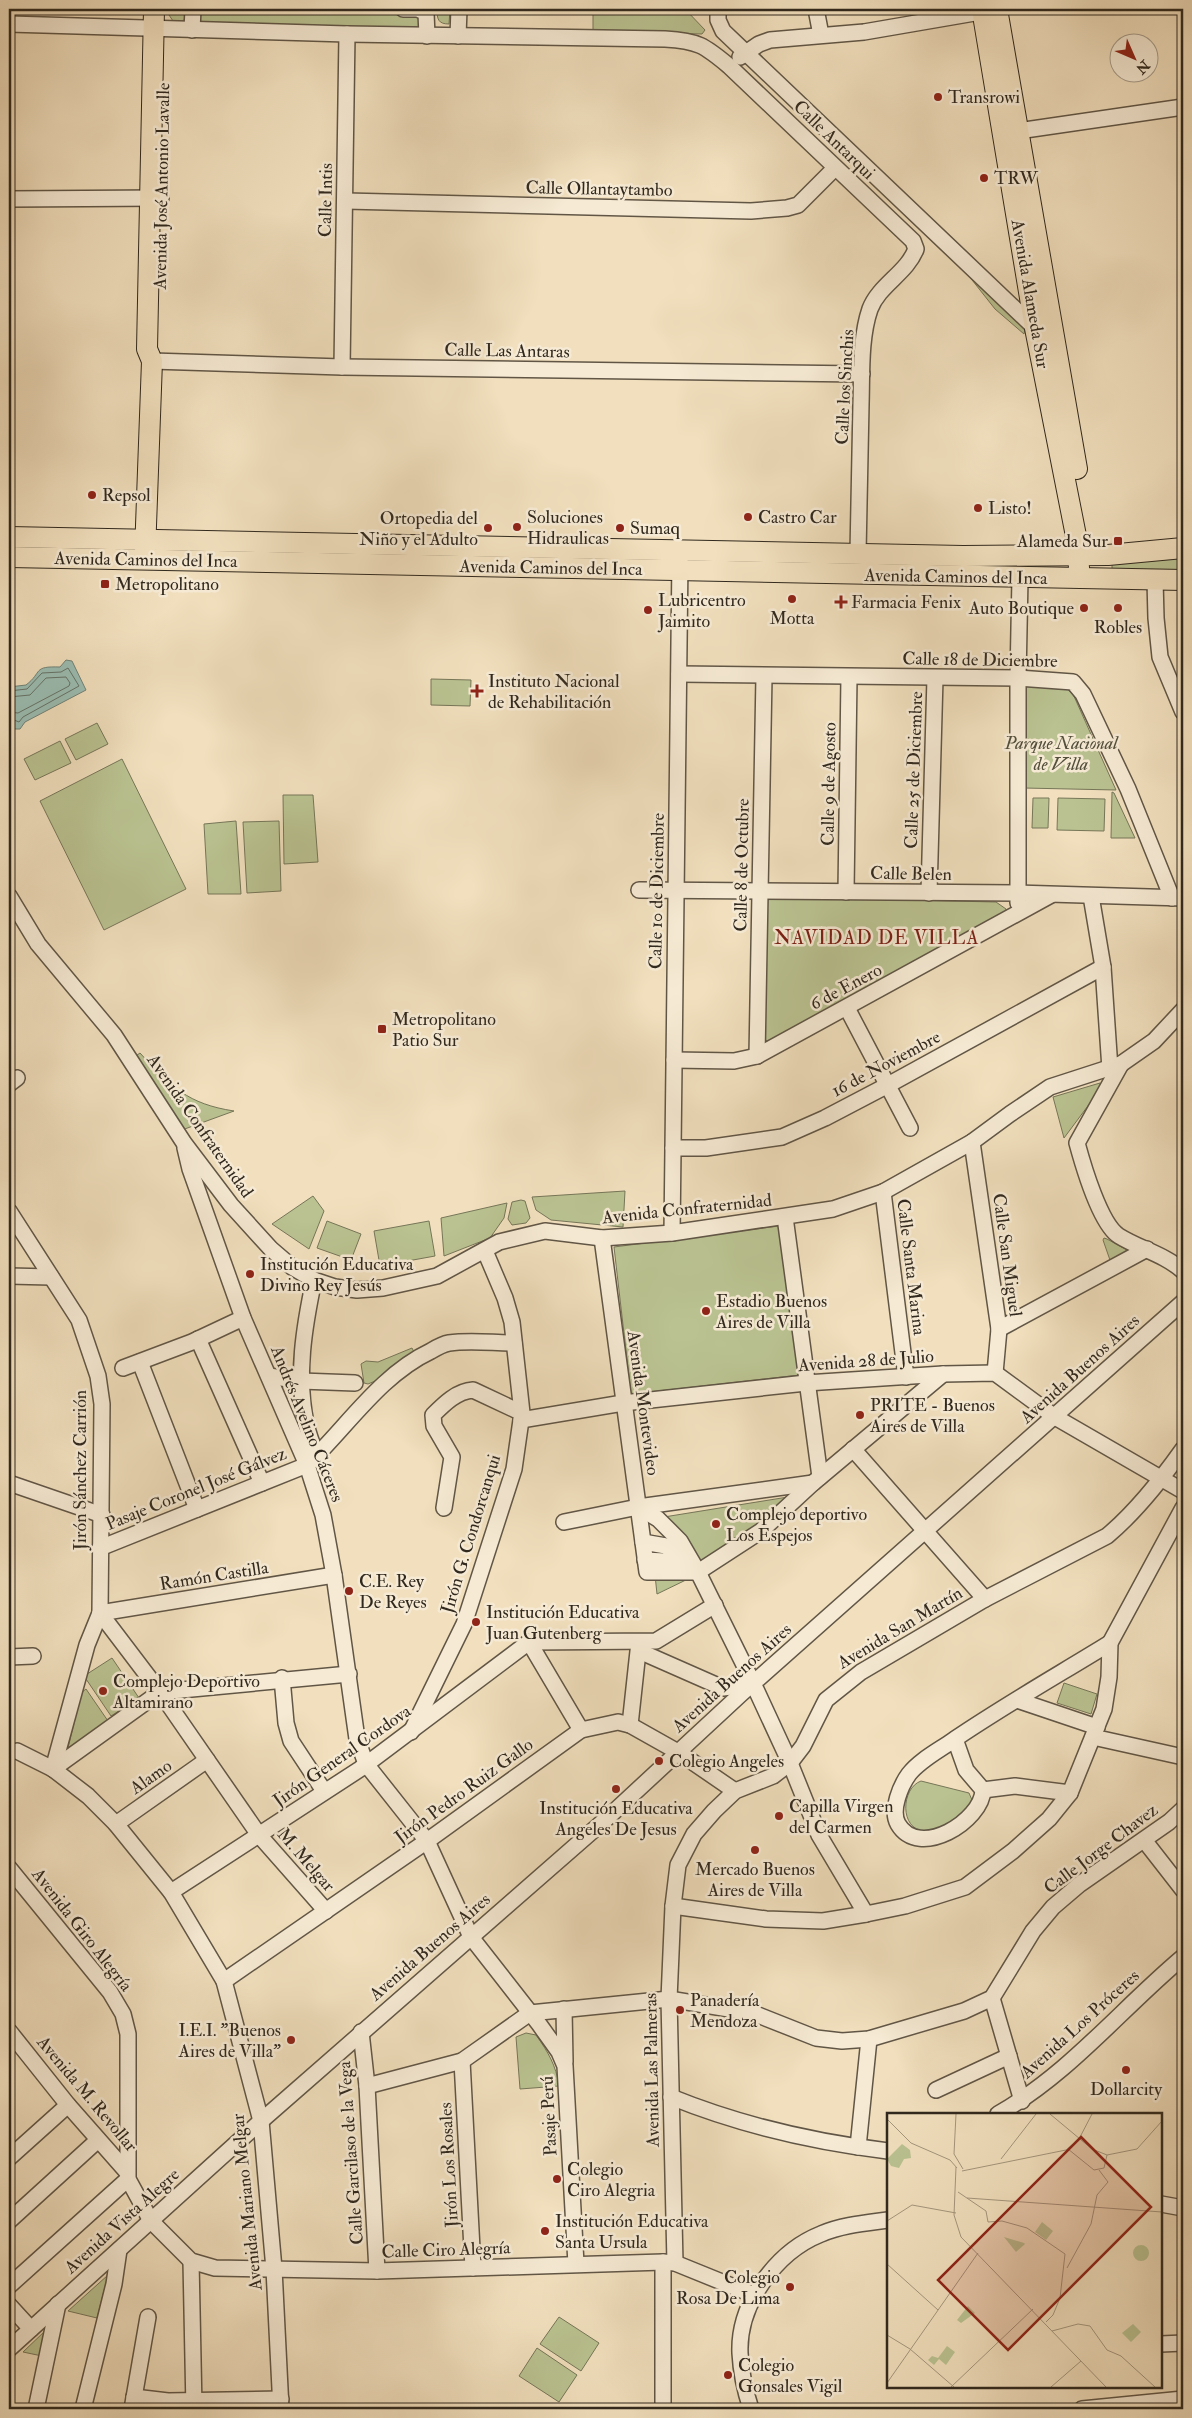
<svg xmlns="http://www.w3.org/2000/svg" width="1192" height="2418" viewBox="0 0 1192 2418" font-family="'IM FELL Double Pica',serif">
	<rect width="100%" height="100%" fill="#f1dfbd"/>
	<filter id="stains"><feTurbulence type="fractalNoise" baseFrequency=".004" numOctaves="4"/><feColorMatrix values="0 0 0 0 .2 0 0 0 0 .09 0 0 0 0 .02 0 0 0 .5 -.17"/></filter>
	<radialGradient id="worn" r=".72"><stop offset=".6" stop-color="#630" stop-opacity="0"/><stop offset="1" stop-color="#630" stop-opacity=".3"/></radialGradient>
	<g fill="#bac291" stroke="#767658">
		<polygon points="169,9 187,9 187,18 181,22 173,21 169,15"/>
		<polygon points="200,9 411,12 423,21 418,29 203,24 200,21"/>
		<path d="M437 9H450L449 24C438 24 437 19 437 9Z"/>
		<polygon points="593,9 685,9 705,30 702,34 593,31"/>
		<polygon points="961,266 1025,328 1024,334 995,309"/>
		<polygon points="1183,556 1183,570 1112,570 1112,561"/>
		<polygon points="431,679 471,680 470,706 431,705"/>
		<polygon points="1025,685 1066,688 1073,694 1116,790 1024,788"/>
		<polygon points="97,723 108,744 76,760 65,739"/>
		<polygon points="60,741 71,763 35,780 24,759"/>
		<polygon points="122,759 186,889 104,930 40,801"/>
		<polygon points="1112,792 1114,793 1135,838 1111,838"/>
		<polygon points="283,795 313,795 318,862 284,864"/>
		<polygon points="1033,798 1049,798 1048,828 1032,828"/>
		<polygon points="1058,798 1105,799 1104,831 1057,830"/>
		<polygon points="236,821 241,894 208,894 204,824"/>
		<polygon points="279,821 281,891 247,893 243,822"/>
		<polygon points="771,897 996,902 1006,909 1005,916 771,1044 763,1038 767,898"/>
		<path d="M140 1053C171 1087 188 1104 234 1111L182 1130 133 1058Z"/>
		<polygon points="1100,1083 1102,1087 1064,1138 1053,1097"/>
		<polygon points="625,1191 623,1227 551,1220 536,1210 532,1197"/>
		<polygon points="313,1196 324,1211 309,1249 272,1224"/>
		<polygon points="521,1200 525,1201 530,1218 526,1223 512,1225 508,1219 512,1202"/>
		<polygon points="507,1203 504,1218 490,1238 444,1256 441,1218"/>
		<polygon points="327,1221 361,1234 351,1260 317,1248"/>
		<polygon points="429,1221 435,1256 380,1266 374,1231"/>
		<polygon points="779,1226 800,1375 631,1394 614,1247"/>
		<polygon points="1104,1238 1107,1239 1127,1250 1111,1263 1103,1240"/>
		<polygon points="412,1348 414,1352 410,1356 380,1379 368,1384 364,1383 361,1364 366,1361 378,1362"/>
		<polygon points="788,1497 753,1531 704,1562 699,1560 664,1517"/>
		<polygon points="655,1575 690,1578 657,1594"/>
		<polygon points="112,1658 139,1698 111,1716 84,1676"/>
		<polygon points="1064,1683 1097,1694 1091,1714 1057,1703"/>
		<polygon points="86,1689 108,1721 68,1748 81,1693"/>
		<path d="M921 1781 969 1793 972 1800 962 1819C951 1823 937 1831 925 1831 899 1830 901 1788 921 1781Z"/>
		<path d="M526 2033 536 2035C548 2052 556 2065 559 2086L520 2089 516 2037Z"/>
		<polygon points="108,2275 97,2318 68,2311"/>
		<polygon points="559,2317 599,2343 581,2371 540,2344"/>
		<polygon points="46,2330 42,2356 23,2352"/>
		<polygon points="537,2348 577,2375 559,2402 519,2376"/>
	</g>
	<path fill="#9bbdb2" stroke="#718277" d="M66 660 72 661 86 690 25 722 20 729H15L9 718V687L26 685C43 672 32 666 60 667Z"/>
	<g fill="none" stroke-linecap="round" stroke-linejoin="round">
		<g stroke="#667368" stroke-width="1">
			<polyline points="9,691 27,689 42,673 61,672 68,668 79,686 23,717 19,722 9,718"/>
			<polyline points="9,697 30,695 46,678 66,677 70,683 69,686 18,713 9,712"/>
		</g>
		<defs>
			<g id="minor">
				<polyline points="403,9 418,9 426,13 427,36"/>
				<polyline points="718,9 718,20 723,31 1035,328"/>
				<polyline points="816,9 821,35"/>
				<path d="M9 24 347 34 665 39C698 41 704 45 729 66L913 241 916 249C907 273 879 285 870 309 860 338 862 374 861 404 860 454 859 503 858 553"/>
				<polyline points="192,30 193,9"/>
				<polyline points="458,36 459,9"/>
				<polyline points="740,57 759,44 770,40 864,32 992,10"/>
				<polyline points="1018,131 1183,107"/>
				<polyline points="9,199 161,198"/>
				<polyline points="346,201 751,211 787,208 798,205 835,168"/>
				<polyline points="152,361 342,367 862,374"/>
				<polyline points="342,367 347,34"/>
				<polyline points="1155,580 1156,618 1160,657 1183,712"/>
				<polyline points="679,674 1018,678 1073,682 1083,694 1128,789 1172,898"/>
				<polyline points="639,890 1016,893 1183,898"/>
				<polyline points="846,892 849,677"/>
				<polyline points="929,893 935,678"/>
				<polyline points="9,896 38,944 114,1035 184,1143 231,1205 271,1249 292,1267 314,1280 335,1287 357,1290 383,1288 437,1276 499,1242 545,1231 602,1238 672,1233 833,1209 883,1192 972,1142 1010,1114 1050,1087 1121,1064 1154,1041 1183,1010"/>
				<polyline points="1091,896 1103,967 1110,1069"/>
				<polyline points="1018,903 1018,678 1020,578"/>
				<polyline points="847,1008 910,1128"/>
				<polyline points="757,1056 764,676"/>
				<polyline points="674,1060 734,1061 757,1056 1051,895"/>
				<path d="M1121 1064 1077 1143C1083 1165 1100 1224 1119 1236 1140 1249 1164 1254 1183 1271"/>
				<polyline points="9,1084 17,1078"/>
				<polyline points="972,1142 999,1329 995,1373"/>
				<polyline points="185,1148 190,1169 243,1318 307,1465 323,1515 334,1575 357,1739 366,1764 427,1841 471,1937 539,2024 559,2052 565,2066 576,2264"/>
				<polyline points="673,1148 706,1148 782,1137 825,1118 888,1085 1103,967"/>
				<polyline points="883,1192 906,1377"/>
				<polyline points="9,1211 79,1320 98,1376 102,1404 100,1613 87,1645 53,1769"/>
				<polyline points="785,1217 820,1477"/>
				<polyline points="672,1233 680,559"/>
				<polyline points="602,1238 647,1572 698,1572"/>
				<polyline points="9,1276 51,1277"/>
				<path d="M314 1280C304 1327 296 1376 306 1423 308 1434 313 1445 316 1456"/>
				<polyline points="999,1329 1147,1249"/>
				<polyline points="198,1339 262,1483"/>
				<polyline points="140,1362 197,1509"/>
				<polyline points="123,1368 192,1342 243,1318"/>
				<polyline points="269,1376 301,1381 355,1383"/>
				<polyline points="521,1420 623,1403 806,1383 943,1374 995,1373 1055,1417 1183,1491"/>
				<polyline points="853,1449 985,1599"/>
				<polyline points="9,1483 102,1515"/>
				<polyline points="638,1507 658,1519 680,1541 698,1572 753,1683 790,1763 819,1835 866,1914"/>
				<path d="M444 1508 452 1457 434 1426 433 1415C444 1404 457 1391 473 1390L522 1413"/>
				<polyline points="564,1522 638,1507 813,1483"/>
				<polyline points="643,1542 666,1546 683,1562"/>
				<path d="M100 1548 307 1465C347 1427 380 1375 431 1351 436 1348 443 1344 449 1343 470 1340 493 1343 514 1343"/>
				<polyline points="645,1560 683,1562 697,1572"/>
				<polyline points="698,1572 761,1531 813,1483 943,1374"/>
				<polyline points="100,1613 160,1692 259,1835 326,1911"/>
				<polyline points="100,1613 334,1575"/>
				<polyline points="529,1642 656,1641 715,1605"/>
				<polyline points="529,1642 581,1730"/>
				<polyline points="639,1651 723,1688 738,1686 749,1677"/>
				<polyline points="9,1657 33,1656"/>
				<polyline points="282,1678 286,1723 291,1741 324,1791"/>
				<polyline points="1017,1700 1097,1727"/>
				<polyline points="630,1725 639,1642"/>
				<polyline points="411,1732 464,1624 514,1469 522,1413 512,1322 505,1298 485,1251"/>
				<polyline points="1093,1737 1183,1757"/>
				<path d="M955 1739 966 1770 983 1790C982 1821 919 1860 898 1824 890 1810 901 1785 909 1774 921 1759 940 1750 955 1739 1005 1705 1058 1675 1110 1643"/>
				<polyline points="17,1751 53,1769 88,1796 116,1824 171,1892 224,1981 261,2121 274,2269 281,2409"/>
				<polyline points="53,1769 160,1692 349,1674"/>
				<polyline points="983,1790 1015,1786 1070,1793"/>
				<polyline points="116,1824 207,1760"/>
				<polyline points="1144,1840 1183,1890"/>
				<polyline points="9,1868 110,1992 123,2014 128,2034 128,2179 151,2221 191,2261 215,2268 377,2271 663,2262 675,2263 754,2295"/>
				<polyline points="171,1892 360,1769 529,1642"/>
				<polyline points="673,1906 766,1919 823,1921 866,1914 905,1906 965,1887 1013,1851 1049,1819 1070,1793 1104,1709 1109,1677 1110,1643 1183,1508"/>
				<polyline points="224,1981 427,1841 581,1730 618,1722 630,1725 678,1752 735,1791"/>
				<polyline points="992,1998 1022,2101"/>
				<polyline points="564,2009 565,2062"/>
				<polyline points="9,2031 68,2105 127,2172"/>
				<polyline points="361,2032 367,2086 377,2271"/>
				<polyline points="462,2061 473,2268"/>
				<polyline points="367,2086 462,2061 530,2013 669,1999 753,2013 816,2038 842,2041 869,2039 964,2011 992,1998 1033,1931 1053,1907 1080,1884 1169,1822 1183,1809"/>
				<polyline points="936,2090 1009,2056"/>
				<path d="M671 2097C740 2125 814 2142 888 2151"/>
				<path d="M998 2114C1069 2074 1121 2009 1183 1957"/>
				<polyline points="858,2147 869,2039"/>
				<polyline points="9,2158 68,2105"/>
				<polyline points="1161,2204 1183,2208"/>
				<polyline points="9,2221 98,2140"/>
				<polyline points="191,2261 194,2409"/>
				<polyline points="663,2262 663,2409"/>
				<path d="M675 2263 669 1999 673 1906 678 1865 694 1834 714 1811 735 1791 773 1776 790 1763 803 1746 826 1700 861 1672 985 1599 1107 1536C1137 1511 1161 1480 1183 1449"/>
				<polyline points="9,2286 128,2179"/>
				<polyline points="9,2305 31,2329"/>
				<polyline points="1161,2344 1183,2343"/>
				<polyline points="9,2349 261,2121 605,1820 741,1694 1183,1302"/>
				<polyline points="134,2397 168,2401 281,2399"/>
				<polyline points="36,2409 58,2304"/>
				<polyline points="83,2409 114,2284 119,2250"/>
				<polyline points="132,2409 148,2317"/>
				<path d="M751 2409C745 2391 741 2373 740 2353 738 2304 776 2252 821 2234 842 2225 866 2223 888 2220"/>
				<polyline points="1082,2409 1183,2399"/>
			</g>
			<g id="major">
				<polyline points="982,9 1035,328 1077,541 1079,568"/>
				<polyline points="997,9 1077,469"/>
				<polyline points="9,537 963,556 1108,555 1183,548"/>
				<polyline points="145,553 152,361 147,349 154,9"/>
				<polyline points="9,557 1183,580"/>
			</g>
		</defs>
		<use href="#minor" stroke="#615646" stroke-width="18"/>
		<use href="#major" stroke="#31291e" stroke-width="22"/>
		<use href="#minor" stroke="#f6ead4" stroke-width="15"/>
		<use href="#major" stroke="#f1dfbd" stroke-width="20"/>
	</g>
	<g fill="#8f2418" stroke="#f6ead4" stroke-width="2">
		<circle cx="938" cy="97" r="5"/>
		<circle cx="984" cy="178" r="5"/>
		<circle cx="92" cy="495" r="5"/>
		<circle cx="978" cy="508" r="5"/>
		<circle cx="748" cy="517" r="5"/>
		<circle cx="517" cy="527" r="5"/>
		<circle cx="488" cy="528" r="5"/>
		<circle cx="620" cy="528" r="5"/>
		<rect x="1113" y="536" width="10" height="10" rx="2.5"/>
		<rect x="100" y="579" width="10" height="10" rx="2.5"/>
		<circle cx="792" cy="599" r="5"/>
		<path d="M838.5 594.5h5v5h5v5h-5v5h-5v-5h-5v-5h5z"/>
		<circle cx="1084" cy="608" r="5"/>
		<circle cx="1118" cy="608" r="5"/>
		<circle cx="648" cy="610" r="5"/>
		<path d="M474.5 683.5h5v5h5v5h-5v5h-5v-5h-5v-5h5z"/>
		<rect x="377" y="1024" width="10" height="10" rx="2.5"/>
		<circle cx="250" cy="1274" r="5"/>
		<circle cx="706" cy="1311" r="5"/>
		<circle cx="860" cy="1415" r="5"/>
		<circle cx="716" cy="1524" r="5"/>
		<circle cx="349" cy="1591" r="5"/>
		<circle cx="476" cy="1622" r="5"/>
		<circle cx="103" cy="1691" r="5"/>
		<circle cx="659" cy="1761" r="5"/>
		<circle cx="616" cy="1789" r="5"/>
		<circle cx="779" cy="1816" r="5"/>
		<circle cx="755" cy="1850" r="5"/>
		<circle cx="680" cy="2010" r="5"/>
		<circle cx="291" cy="2040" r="5"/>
		<circle cx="1126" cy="2070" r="5"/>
		<circle cx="557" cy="2179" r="5"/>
		<circle cx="545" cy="2231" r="5"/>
		<circle cx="790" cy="2287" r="5"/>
		<circle cx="728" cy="2375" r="5"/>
	</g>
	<g text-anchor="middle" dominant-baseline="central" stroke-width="5" stroke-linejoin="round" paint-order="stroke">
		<g font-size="18" fill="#31291e" stroke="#f6ead4" text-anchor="start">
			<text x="948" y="97">Transrowi</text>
			<text x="994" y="178">TRW</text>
			<text x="102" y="495">Repsol</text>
			<text x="988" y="508">Listo!</text>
			<text x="527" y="517">Soluciones<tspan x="527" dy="21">Hidraulicas</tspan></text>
			<text x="758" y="517">Castro Car</text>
			<text x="478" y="518" text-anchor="end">Ortopedia del<tspan x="478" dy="21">Niño y el Adulto</tspan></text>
			<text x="630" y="528">Sumaq</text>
			<text x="1108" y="541" text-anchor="end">Alameda Sur</text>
			<text x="115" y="584">Metropolitano</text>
			<text x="658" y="600">Lubricentro<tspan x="658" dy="21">Jaimito</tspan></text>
			<text x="851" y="602">Farmacia Fenix</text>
			<text x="1074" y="608" text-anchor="end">Auto Boutique</text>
			<text x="792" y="618" text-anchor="middle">Motta</text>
			<text x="1118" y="627" text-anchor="middle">Robles</text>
			<text x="488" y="681">Instituto Nacional<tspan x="488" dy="21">de Rehabilitación</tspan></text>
			<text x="392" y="1019">Metropolitano<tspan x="392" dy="21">Patio Sur</tspan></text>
			<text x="260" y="1264">Institución Educativa<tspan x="260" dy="21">Divino Rey Jesús</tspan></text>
			<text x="716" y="1301">Estadio Buenos<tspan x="716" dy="21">Aires de Villa</tspan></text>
			<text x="870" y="1405">PRITE - Buenos<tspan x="870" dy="21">Aires de Villa</tspan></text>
			<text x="726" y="1514">Complejo deportivo<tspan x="726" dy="21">Los Espejos</tspan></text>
			<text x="359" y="1581">C.E. Rey<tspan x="359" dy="21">De Reyes</tspan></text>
			<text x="486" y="1612">Institución Educativa<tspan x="486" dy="21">Juan Gutenberg</tspan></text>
			<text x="113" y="1681">Complejo Deportivo<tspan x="113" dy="21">Altamirano</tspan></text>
			<text x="669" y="1761">Colegio Angeles</text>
			<text x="789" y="1806">Capilla Virgen<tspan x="789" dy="21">del Carmen</tspan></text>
			<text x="616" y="1808" text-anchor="middle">Institución Educativa<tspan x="616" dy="21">Angeles De Jesus</tspan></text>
			<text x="755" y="1869" text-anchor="middle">Mercado Buenos<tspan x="755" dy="21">Aires de Villa</tspan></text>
			<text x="690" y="2000">Panadería<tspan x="690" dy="21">Mendoza</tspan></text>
			<text x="281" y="2030" text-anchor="end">I.E.I. "Buenos<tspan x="281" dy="21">Aires de Villa"</tspan></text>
			<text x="1126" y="2089" text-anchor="middle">Dollarcity</text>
			<text x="567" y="2169">Colegio<tspan x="567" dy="21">Ciro Alegria</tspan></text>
			<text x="555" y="2221">Institución Educativa<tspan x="555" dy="21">Santa Ursula</tspan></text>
			<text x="780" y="2277" text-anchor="end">Colegio<tspan x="780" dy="21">Rosa De Lima</tspan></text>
			<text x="738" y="2365">Colegio<tspan x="738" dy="21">Gonsales Vigil</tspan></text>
		</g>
		<g font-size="18" fill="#31291e" stroke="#f6ead4">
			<text transform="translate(834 140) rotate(44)">Calle Antarqui</text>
			<text transform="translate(162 186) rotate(-89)">Avenida José Antonio Lavalle</text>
			<text transform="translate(599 189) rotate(1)">Calle Ollantaytambo</text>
			<text transform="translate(326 200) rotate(-89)">Calle Intis</text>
			<text transform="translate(1030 294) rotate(80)">Avenida Alameda Sur</text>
			<text transform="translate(507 351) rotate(1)">Calle Las Antaras</text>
			<text transform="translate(845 387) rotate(-87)">Calle los Sinchis</text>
			<text transform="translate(146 560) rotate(1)">Avenida Caminos del Inca</text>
			<text transform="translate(551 568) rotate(1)">Avenida Caminos del Inca</text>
			<text transform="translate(956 577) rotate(1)">Avenida Caminos del Inca</text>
			<text transform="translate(980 660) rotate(1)">Calle 18 de Diciembre</text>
			<text transform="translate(914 770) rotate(-88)">Calle 25 de Diciembre</text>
			<text transform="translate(829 784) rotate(-89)">Calle 9 de Agosto</text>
			<text transform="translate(742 865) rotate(-89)">Calle 8 de Octubre</text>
			<text transform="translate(911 874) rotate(1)">Calle Belen</text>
			<text transform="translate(657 891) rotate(-89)">Calle 10 de Diciembre</text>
			<text transform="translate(846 987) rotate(-28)">6 de Enero</text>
			<text transform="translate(886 1064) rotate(-28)">16 de Noviembre</text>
			<text transform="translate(200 1126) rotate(55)">Avenida Confraternidad</text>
			<text transform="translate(687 1209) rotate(-6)">Avenida Confraternidad</text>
			<text transform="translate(1007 1255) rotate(82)">Calle San Miguel</text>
			<text transform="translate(911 1267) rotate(83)">Calle Santa Marina</text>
			<text transform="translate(866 1361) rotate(-4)">Avenida 28 de Julio</text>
			<text transform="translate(1080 1369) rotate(-42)">Avenida Buenos Aires</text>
			<text transform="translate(643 1403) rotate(82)">Avenida Montevideo</text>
			<text transform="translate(307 1424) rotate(68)">Andrés Avelino Cáceres</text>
			<text transform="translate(80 1470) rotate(-90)">Jirón Sánchez Carrión</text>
			<text transform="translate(196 1489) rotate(-22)">Pasaje Coronel José Gálvez</text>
			<text transform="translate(471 1534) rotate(-73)">Jirón G. Condorcanqui</text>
			<text transform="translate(214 1576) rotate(-9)">Ramón Castilla</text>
			<text transform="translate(900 1628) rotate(-31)">Avenida San Martín</text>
			<text transform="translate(732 1678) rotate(-42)">Avenida Buenos Aires</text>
			<text transform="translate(342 1756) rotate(-35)">Jirón General Cordova</text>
			<text transform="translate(151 1777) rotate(-35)">Alamo</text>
			<text transform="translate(464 1791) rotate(-36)">Jirón Pedro Ruiz Gallo</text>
			<text transform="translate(1101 1849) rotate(-37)">Calle Jorge Chavez</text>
			<text transform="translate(306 1860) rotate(49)">M. Melgar</text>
			<text transform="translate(82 1930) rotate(52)">Avenida Giro Alegría</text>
			<text transform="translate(430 1947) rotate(-41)">Avenida Buenos Aires</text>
			<text transform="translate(1080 2024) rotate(-42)">Avenida Los Próceres</text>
			<text transform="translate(652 2070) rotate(-91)">Avenida Las Palmeras</text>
			<text transform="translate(87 2094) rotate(50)">Avenida M. Revollar</text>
			<text transform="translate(549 2116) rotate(-93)">Pasaje Perú</text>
			<text transform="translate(351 2153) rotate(-94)">Calle Garcilaso de la Vega</text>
			<text transform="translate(449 2165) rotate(-93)">Jirón Los Rosales</text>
			<text transform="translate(247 2202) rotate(-96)">Avenida Mariano Melgar</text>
			<text transform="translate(122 2221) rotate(-42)">Avenida Vista Alegre</text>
			<text transform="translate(446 2250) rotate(-2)">Calle Ciro Alegría</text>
		</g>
		<g font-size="18" font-style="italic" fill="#534f3b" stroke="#f6ead4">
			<text x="1061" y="743">Parque Nacional<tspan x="1061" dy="21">de Villa</tspan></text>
		</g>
		<g font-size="19" letter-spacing="1" fill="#7a1f14" stroke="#f6ead4">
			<text x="877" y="938">NAVIDAD DE VILLA</text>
		</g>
	</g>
	<g transform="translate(887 2113)">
		<rect width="275" height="275" fill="#f1dfbd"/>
		<path d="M15 31 23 37 24 45 17 46 12 55 4 53 0 46ZM155 109 166 118 159 127 148 119ZM117 124 137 130 138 131 129 139ZM246 140a8 8 0 1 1 16 0a8 8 0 1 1-16 0ZM81 193 88 200 74 210 70 207ZM246 211 254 219 244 229 235 220ZM60 233 68 239 59 252 52 246 47 252 41 247 45 243 51 245Z" fill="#bac291"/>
		<path fill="none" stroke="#a4967d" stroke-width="1" d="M69 1 67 41 76 56M163 1 205 36 220 42 250 36 275 8M0 6 24 30 63 47 70 55M181 36 207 57 217 55 220 42M114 46 149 1M69 54 67 102 74 124 219 274M75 58 179 37 192 26 205 1M71 79 99 98 101 109 115 108 140 115 178 141 173 185 166 202 159 209M80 85 275 99M0 108 25 92 69 100M0 151 51 197M180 155 204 111 210 82 221 69 212 57M165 218 191 211 203 213 220 237 234 243 268 274M0 222 23 236M23 236 67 274M0 270 91 140M64 274 146 196M164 274 194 248"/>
		<path fill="#8f2418" fill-opacity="0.15" stroke="#8f2418" stroke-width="2.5" d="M194 24 264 94 121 237 51 167Z"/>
		<rect width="275" height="275" fill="none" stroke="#31291e" stroke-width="2.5"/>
	</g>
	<rect width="1192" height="2418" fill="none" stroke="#f1dfbd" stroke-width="30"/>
	<rect x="10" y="10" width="1172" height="2398" fill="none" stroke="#31291e" stroke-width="2.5"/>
	<rect x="15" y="15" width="1162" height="2388" fill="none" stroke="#31291e"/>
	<g transform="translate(1134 58) rotate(135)"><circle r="24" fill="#f6ead4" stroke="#a79d8b"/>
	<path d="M0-4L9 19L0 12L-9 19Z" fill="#8f2418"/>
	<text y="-8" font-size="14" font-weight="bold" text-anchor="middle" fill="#31291e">N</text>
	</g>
	<rect width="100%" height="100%" filter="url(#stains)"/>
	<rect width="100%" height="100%" fill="url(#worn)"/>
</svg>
